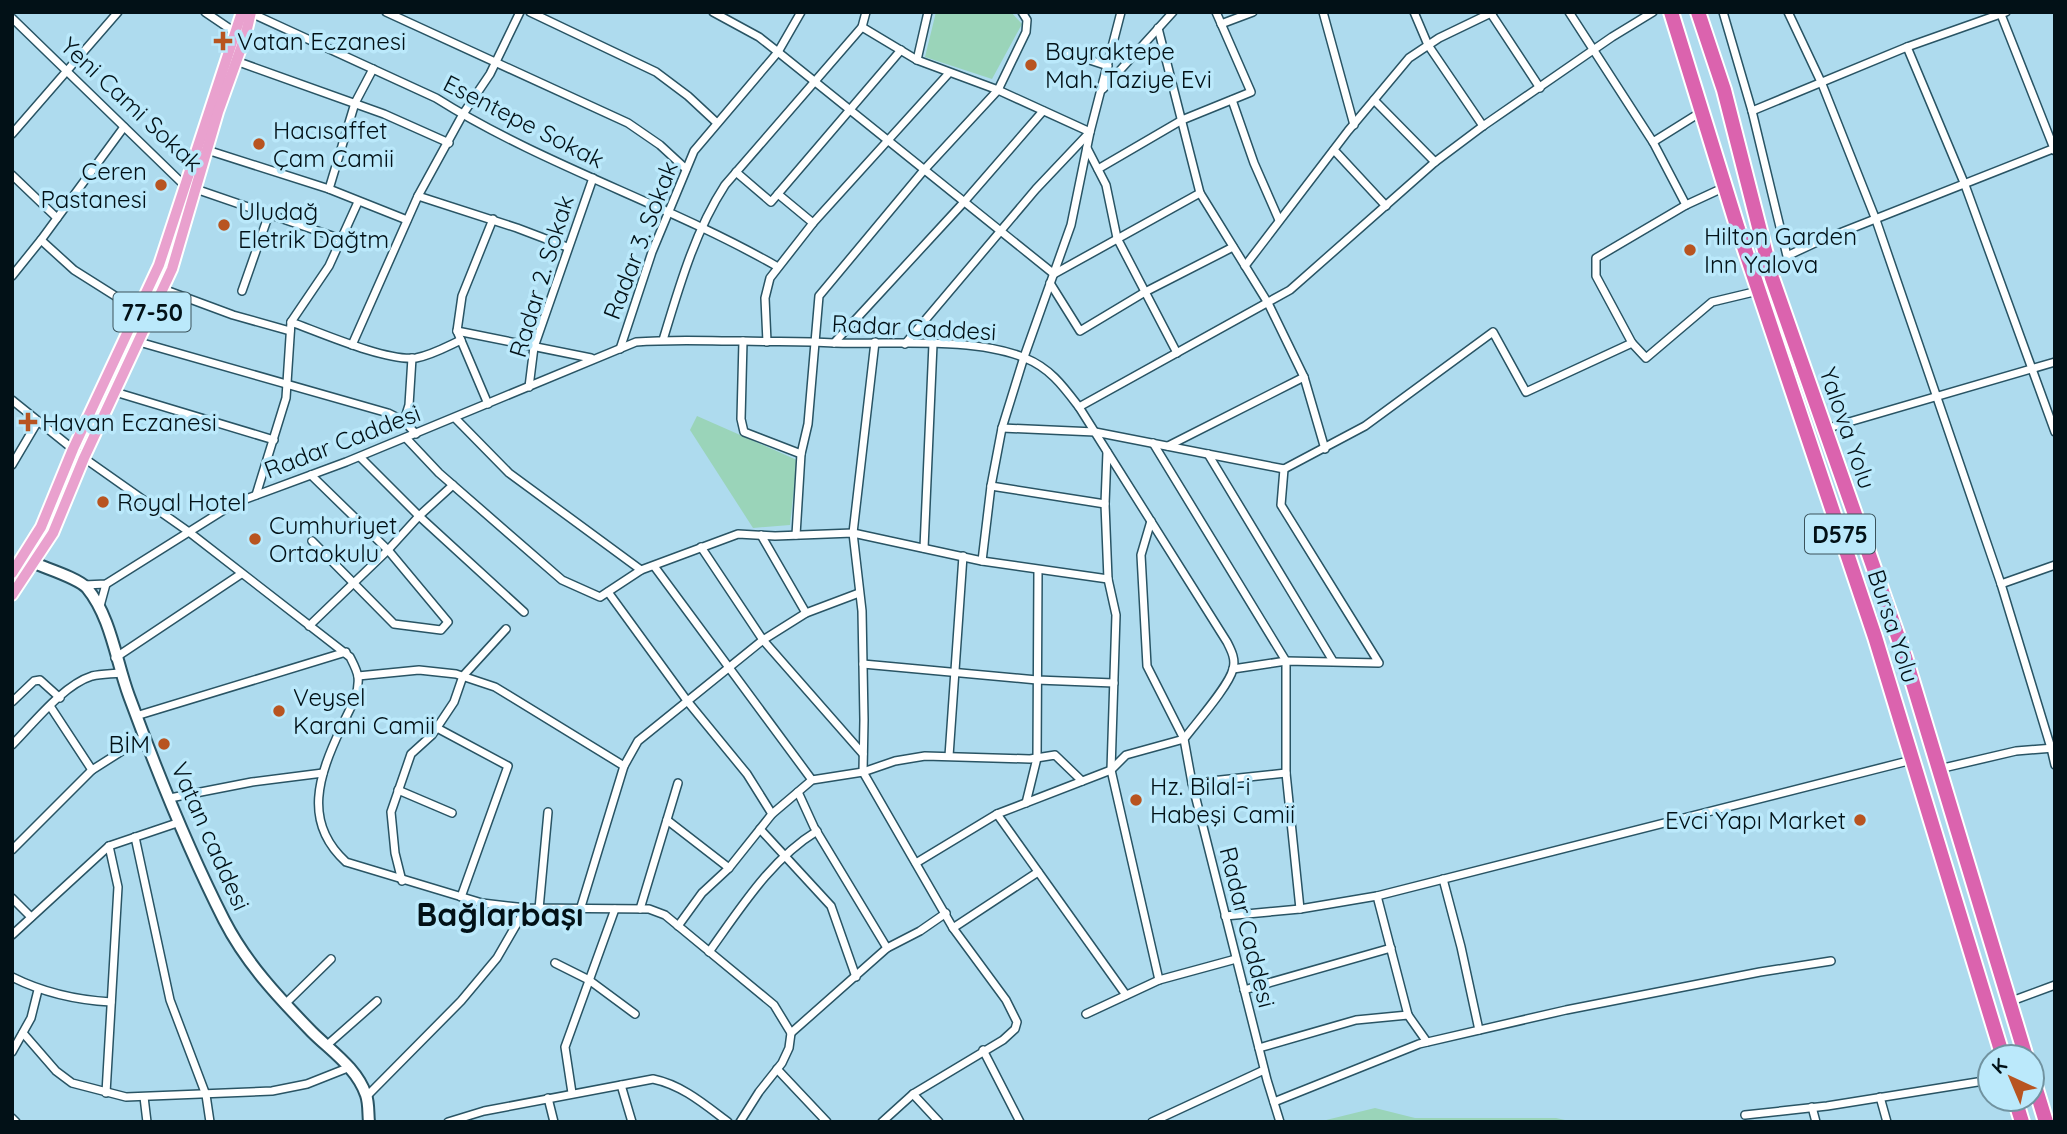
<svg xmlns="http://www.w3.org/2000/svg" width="2067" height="1134" viewBox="0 0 2067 1134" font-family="Quicksand,sans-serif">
	<rect width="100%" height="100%" fill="#aedbee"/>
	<g fill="#9ad4b9">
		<polygon points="936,12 1011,12 1022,24 992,79 925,57"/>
		<polygon points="697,416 797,460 790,525 753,528 690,430"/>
		<polygon points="1375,1108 1415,1118 1556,1118 1574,1122 1318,1122"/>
	</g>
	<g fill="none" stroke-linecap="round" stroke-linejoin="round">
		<defs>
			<g id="street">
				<polyline points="205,12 236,33"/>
				<polyline points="386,12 628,123 660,145 686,169"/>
				<polyline points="530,12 656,72 688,96 717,123"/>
				<polyline points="713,12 759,37 778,52 1054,274 1200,193"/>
				<polyline points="1323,12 1354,125"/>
				<polyline points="1414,12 1428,45 1483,126"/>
				<polyline points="1490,12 1540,88"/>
				<polyline points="1569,12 1653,142 1701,112"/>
				<polyline points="1723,12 1752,111 1787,256 1817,242 2055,148"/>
				<polyline points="1788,12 1822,84 1876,220 2001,584 2051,748 2055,765"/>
				<polyline points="2000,12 2055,151"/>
				<path d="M251 13 436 98C544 166 668 204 778 267"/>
				<polyline points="12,18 184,185 341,239"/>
				<polyline points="1221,24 1253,12"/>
				<polyline points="862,27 917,60 998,90 1090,132 1036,189 905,344"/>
				<polyline points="1158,28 1200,193 1268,303 1304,377 1325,449"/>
				<polyline points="1907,47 1965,185 2055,432"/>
				<polyline points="1059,50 1108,66"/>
				<polyline points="917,60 928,12"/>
				<polyline points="236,61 384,114 449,143"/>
				<polyline points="1103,89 1173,12"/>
				<polyline points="1232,100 1254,163 1279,220"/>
				<polyline points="1374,100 1435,162"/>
				<polyline points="1752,111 1907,47 2006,12"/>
				<polyline points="12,134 118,12"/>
				<polyline points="1653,142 1686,205"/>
				<polyline points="1087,148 1106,185 1117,238 1177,353"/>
				<polyline points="207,150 329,189 407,220"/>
				<polyline points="1334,150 1386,206"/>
				<polyline points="1098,169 1182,120 1251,92 1216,12"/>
				<polyline points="736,172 771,202 901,50"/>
				<polyline points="12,175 57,218"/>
				<polyline points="329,189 355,103 373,69"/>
				<polyline points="778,194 813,223"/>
				<polyline points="418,196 517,228 567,247"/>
				<polyline points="41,240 74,270 139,311"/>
				<polyline points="1245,266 1348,131 1409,58 1439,38 1493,12"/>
				<polyline points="12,276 41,240 124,127"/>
				<polyline points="1050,283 1080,331 1145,292 1233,247"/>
				<polyline points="163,289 233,315 290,331"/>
				<polyline points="242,291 269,214"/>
				<path d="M291 322C319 332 387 362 416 358 432 355 446 347 461 340"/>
				<polyline points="457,331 591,358"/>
				<path d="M663 340C679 287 695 231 725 185L862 27 866 12"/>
				<polyline points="743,341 741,419 744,432 801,454"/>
				<polyline points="139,342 388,413 404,421 416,434"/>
				<polyline points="767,342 765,298 770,278 813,223 949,73"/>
				<polyline points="875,342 853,533 862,611 864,720 863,772 953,928 1006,1000 1017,1022 1015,1029 1003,1040 913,1094 882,1122"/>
				<polyline points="834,343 964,202 1043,111"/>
				<polyline points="1632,343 1596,276 1596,258 1686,205 1725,187"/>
				<polyline points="352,345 418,196 463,114 490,74 520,12"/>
				<polyline points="620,349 652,252 694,151 778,52 801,12"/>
				<polyline points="529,387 534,347 593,178"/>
				<polyline points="115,392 274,440"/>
				<path d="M12 400 84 458 189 532 350 657C353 663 357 670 358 677 360 695 348 711 341 728 319 775 302 822 346 862L482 903 526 908 649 909 665 915 774 1005 791 1033 789 1048 782 1063 759 1092 740 1122"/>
				<polyline points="488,404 457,331 462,296 493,219"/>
				<polyline points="1079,407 1290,290 1435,162 1483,126 1612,37 1653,12"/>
				<polyline points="455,418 509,473 641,570"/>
				<polyline points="404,421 409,405 412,358"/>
				<polyline points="1002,428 1095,432 1284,469 1365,426 1493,332 1526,392 1632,343 1646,358 1712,302 1758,291"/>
				<polyline points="1825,429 2055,362"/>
				<polyline points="406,438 439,473 562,580 600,597 641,570 738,534 775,536 853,533 982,561 1108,579"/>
				<polyline points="1153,443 1286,661 1286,773 1300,909"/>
				<polyline points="1168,446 1304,377"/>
				<polyline points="1107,452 1105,504 1108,579 1116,615 1111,770 1159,980"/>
				<polyline points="1208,454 1333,661"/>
				<polyline points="360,457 419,516 524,612"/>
				<polyline points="12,465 38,421"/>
				<polyline points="311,475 388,550 448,622 441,630 394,624 312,541"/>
				<polyline points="991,486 1105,504"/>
				<polyline points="256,495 286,398 291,322 329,266 358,202"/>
				<polyline points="761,535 806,613"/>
				<polyline points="796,535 801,454 808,424 819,296 924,170 998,90 1026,32 1027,20 1022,12"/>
				<polyline points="701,547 763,640 863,754"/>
				<polyline points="924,548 933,344"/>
				<polyline points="982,561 991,486 1002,428 1024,357 1071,225 1090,132 1121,12"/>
				<polyline points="654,566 812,780"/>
				<polyline points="2001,584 2055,565"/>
				<path d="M84 585 106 584 235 503 346 462 636 342C672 339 707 341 743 341 773 342 804 341 834 343 891 345 973 336 1025 358 1050 368 1063 386 1079 407L1227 642C1231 650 1236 659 1233 669 1229 686 1196 723 1184 739L1192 783 1267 1080 1280 1122"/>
				<polyline points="608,592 688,702 747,774 772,814"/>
				<polyline points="100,606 106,584"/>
				<polyline points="309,626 388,550 419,516 453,485"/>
				<polyline points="115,658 241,574"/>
				<polyline points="863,664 1037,680 1114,683"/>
				<polyline points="1233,669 1286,661 1379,663 1281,505 1284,469"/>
				<polyline points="358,676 419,670 456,674 495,687 624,766"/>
				<polyline points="12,702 34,681 40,680 60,698"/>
				<polyline points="50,706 92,770"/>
				<polyline points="136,716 346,652"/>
				<polyline points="437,728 508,766 461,897"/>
				<path d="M12 745C33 724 63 685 92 676 101 674 111 674 120 673"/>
				<polyline points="949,756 963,556"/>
				<polyline points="1939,769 2016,751 2054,748"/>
				<polyline points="1192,783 1286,773"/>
				<polyline points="398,790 452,813"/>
				<polyline points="798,792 814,827 887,948"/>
				<polyline points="170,798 252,782 323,773"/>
				<polyline points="1026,803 1037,758 1038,570"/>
				<polyline points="997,814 1126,995"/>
				<polyline points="667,820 729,868"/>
				<polyline points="760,829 831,906 856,977"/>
				<polyline points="135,837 170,1000 206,1095 210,1122"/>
				<polyline points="12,850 92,770 144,737"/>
				<polyline points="916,863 997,814 1111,770 1126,755 1184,739 1147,666 1141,555 1151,521"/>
				<polyline points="1443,879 1461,947 1479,1030"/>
				<polyline points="402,881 395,853 391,812 411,754 432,735 454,702 463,676 506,629"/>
				<polyline points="1377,896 1408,1015"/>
				<polyline points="12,898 31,917"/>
				<polyline points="539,909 548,812"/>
				<polyline points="640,909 678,783"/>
				<polyline points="580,910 624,766 638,741 763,640 806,613 859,593"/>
				<polyline points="1225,916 1300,909 1377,896 1912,760"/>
				<polyline points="678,926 702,893 729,868 772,814 812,780 863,772 895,761 925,756 1030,759 1055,755 1082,781"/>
				<polyline points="953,928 1038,872"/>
				<polyline points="12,935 109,846 177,823"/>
				<path d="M709 952C740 909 771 859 817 831"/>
				<polyline points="555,963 589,980 635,1014"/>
				<path d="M12 977C44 993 75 1000 111 1002"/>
				<polyline points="1244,990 1391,948"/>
				<polyline points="2009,1002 2055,985"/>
				<polyline points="285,1004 331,959"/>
				<polyline points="1086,1014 1159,980 1236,959"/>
				<polyline points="23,1033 56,1071 72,1083 126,1097 272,1091 307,1084 350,1067"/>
				<polyline points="791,1033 887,948 920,931 946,913"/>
				<polyline points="326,1046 377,1001"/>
				<polyline points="1259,1048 1356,1020 1408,1015 1427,1042"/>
				<polyline points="983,1050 1020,1122"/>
				<polyline points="12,1052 31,1018 38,990"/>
				<polyline points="777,1069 827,1122"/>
				<polyline points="621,1085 632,1122"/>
				<polyline points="106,1093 118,887 109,846"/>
				<polyline points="572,1093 565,1047 615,909"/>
				<polyline points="913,1094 939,1122"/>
				<polyline points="367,1096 461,1001 497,958 526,908"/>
				<polyline points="144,1097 147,1122"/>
				<polyline points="1880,1097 1887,1122"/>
				<polyline points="548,1098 554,1122"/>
				<polyline points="1274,1102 1419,1044 1566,1010 1760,972 1831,961"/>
				<polyline points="1812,1107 1816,1122"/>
				<polyline points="1745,1115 1827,1106 1990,1080"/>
				<polyline points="12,1118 16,1122"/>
				<path d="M448 1122 484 1111 653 1079C682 1085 704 1104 728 1122"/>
				<polyline points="1152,1122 1264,1070"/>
			</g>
			<path id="secondary" d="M34 563C48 569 78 578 87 588 111 617 116 661 129 696 157 772 187 847 224 920 246 963 278 997 312 1032 331 1051 357 1068 366 1095 369 1103 368 1114 369 1122"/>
			<g id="primary">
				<polyline points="12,573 41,527 73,449 159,265 242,12"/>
				<polyline points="12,595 53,533 84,458 172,269 218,112 245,37 251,12"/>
			</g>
			<g id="highway">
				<polyline points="1671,12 1738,229 1875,637 2003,1057"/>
				<polyline points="1698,12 1724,90 1772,278 1905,657 2026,1057"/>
				<polyline points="2032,1076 2046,1122"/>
				<polyline points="2015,1099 2022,1122"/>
			</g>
		</defs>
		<use href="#street" stroke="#295464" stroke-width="10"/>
		<use href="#secondary" stroke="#295464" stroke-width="14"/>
		<use href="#primary" stroke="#fff" stroke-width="14"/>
		<use href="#highway" stroke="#fff" stroke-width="18"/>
		<use href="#street" stroke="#fff" stroke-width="7"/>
		<use href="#secondary" stroke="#fff" stroke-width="10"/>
		<use href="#primary" stroke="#e9a1ce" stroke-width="10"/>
		<use href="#highway" stroke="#db63ae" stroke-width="14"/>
	</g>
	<g fill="#b85420" stroke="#bbe9fb" stroke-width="2.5">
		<path d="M219.5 30.5h7v7h7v7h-7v7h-7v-7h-7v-7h7z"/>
		<circle cx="1031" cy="65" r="7"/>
		<circle cx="259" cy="144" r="7"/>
		<circle cx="161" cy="185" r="7"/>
		<circle cx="224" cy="225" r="7"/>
		<circle cx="1690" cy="250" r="7"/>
		<path d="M24.5 411.5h7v7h7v7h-7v7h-7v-7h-7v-7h7z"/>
		<circle cx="103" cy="502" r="7"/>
		<circle cx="255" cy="539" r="7"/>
		<circle cx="279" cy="711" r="7"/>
		<circle cx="164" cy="744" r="7"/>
		<circle cx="1136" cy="800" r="7"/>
		<circle cx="1860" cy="820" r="7"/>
	</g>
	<g text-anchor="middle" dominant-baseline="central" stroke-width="7" stroke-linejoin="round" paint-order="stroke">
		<g fill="#bbe9fb" stroke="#3a525b" stroke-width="2">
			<rect x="113.5" y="292.5" width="77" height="39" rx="5"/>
			<rect x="1805" y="514.5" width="70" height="39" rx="5"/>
		</g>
		<g font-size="23" font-weight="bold" fill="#021117">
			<text x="152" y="312">77-50</text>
			<text x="1840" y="534">D575</text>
		</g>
		<g font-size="24" fill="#021117" stroke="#bbe9fb" text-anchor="start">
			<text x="237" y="41">Vatan Eczanesi</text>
			<text x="1045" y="51">Bayraktepe<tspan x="1045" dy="28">Mah. Taziye Evi</tspan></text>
			<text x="273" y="130">Hacısaffet<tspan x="273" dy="28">Çam Camii</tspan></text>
			<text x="147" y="171" text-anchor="end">Ceren<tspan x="147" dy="28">Pastanesi</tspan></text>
			<text x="238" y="211">Uludağ<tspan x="238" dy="28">Eletrik Dağtm</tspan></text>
			<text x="1704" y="236">Hilton Garden<tspan x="1704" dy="28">Inn Yalova</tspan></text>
			<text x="42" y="422">Havan Eczanesi</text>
			<text x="117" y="502">Royal Hotel</text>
			<text x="269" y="525">Cumhuriyet<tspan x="269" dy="28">Ortaokulu</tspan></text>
			<text x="293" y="697">Veysel<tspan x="293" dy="28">Karani Camii</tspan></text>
			<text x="150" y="744" text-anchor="end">BİM</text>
			<text x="1150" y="786">Hz. Bilal-i<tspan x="1150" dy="28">Habeşi Camii</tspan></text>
			<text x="1846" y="820" text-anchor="end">Evci Yapı Market</text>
		</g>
		<g font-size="24" fill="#021117" stroke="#bbe9fb">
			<text transform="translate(132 104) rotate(43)">Yeni Cami Sokak</text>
			<text transform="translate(524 121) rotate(27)">Esentepe Sokak</text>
			<text transform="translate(640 240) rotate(-69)">Radar 3. Sokak</text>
			<text transform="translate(541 276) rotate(-73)">Radar 2. Sokak</text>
			<text transform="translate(914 327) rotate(3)">Radar Caddesi</text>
			<text transform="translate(1848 428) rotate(71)">Yalova Yolu</text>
			<text transform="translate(342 441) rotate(-21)">Radar Caddesi</text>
			<text transform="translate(1894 626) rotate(72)">Bursa Yolu</text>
			<text transform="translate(211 836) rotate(66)">Vatan caddesi</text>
			<text transform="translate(1248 927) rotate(76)">Radar Caddesi</text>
		</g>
		<g font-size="32" font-weight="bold" fill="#021117" stroke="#bbe9fb">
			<text x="500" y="914">Bağlarbaşı</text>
		</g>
	</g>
	<rect width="2067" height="1134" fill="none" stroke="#021117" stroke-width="28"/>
	<g transform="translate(2011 1078) rotate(316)"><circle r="33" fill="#bbe9fb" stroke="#7193a0" stroke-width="2"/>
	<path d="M0-5L12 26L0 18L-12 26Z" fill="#b85420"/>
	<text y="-10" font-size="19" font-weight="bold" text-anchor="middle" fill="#021117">K</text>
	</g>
</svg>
